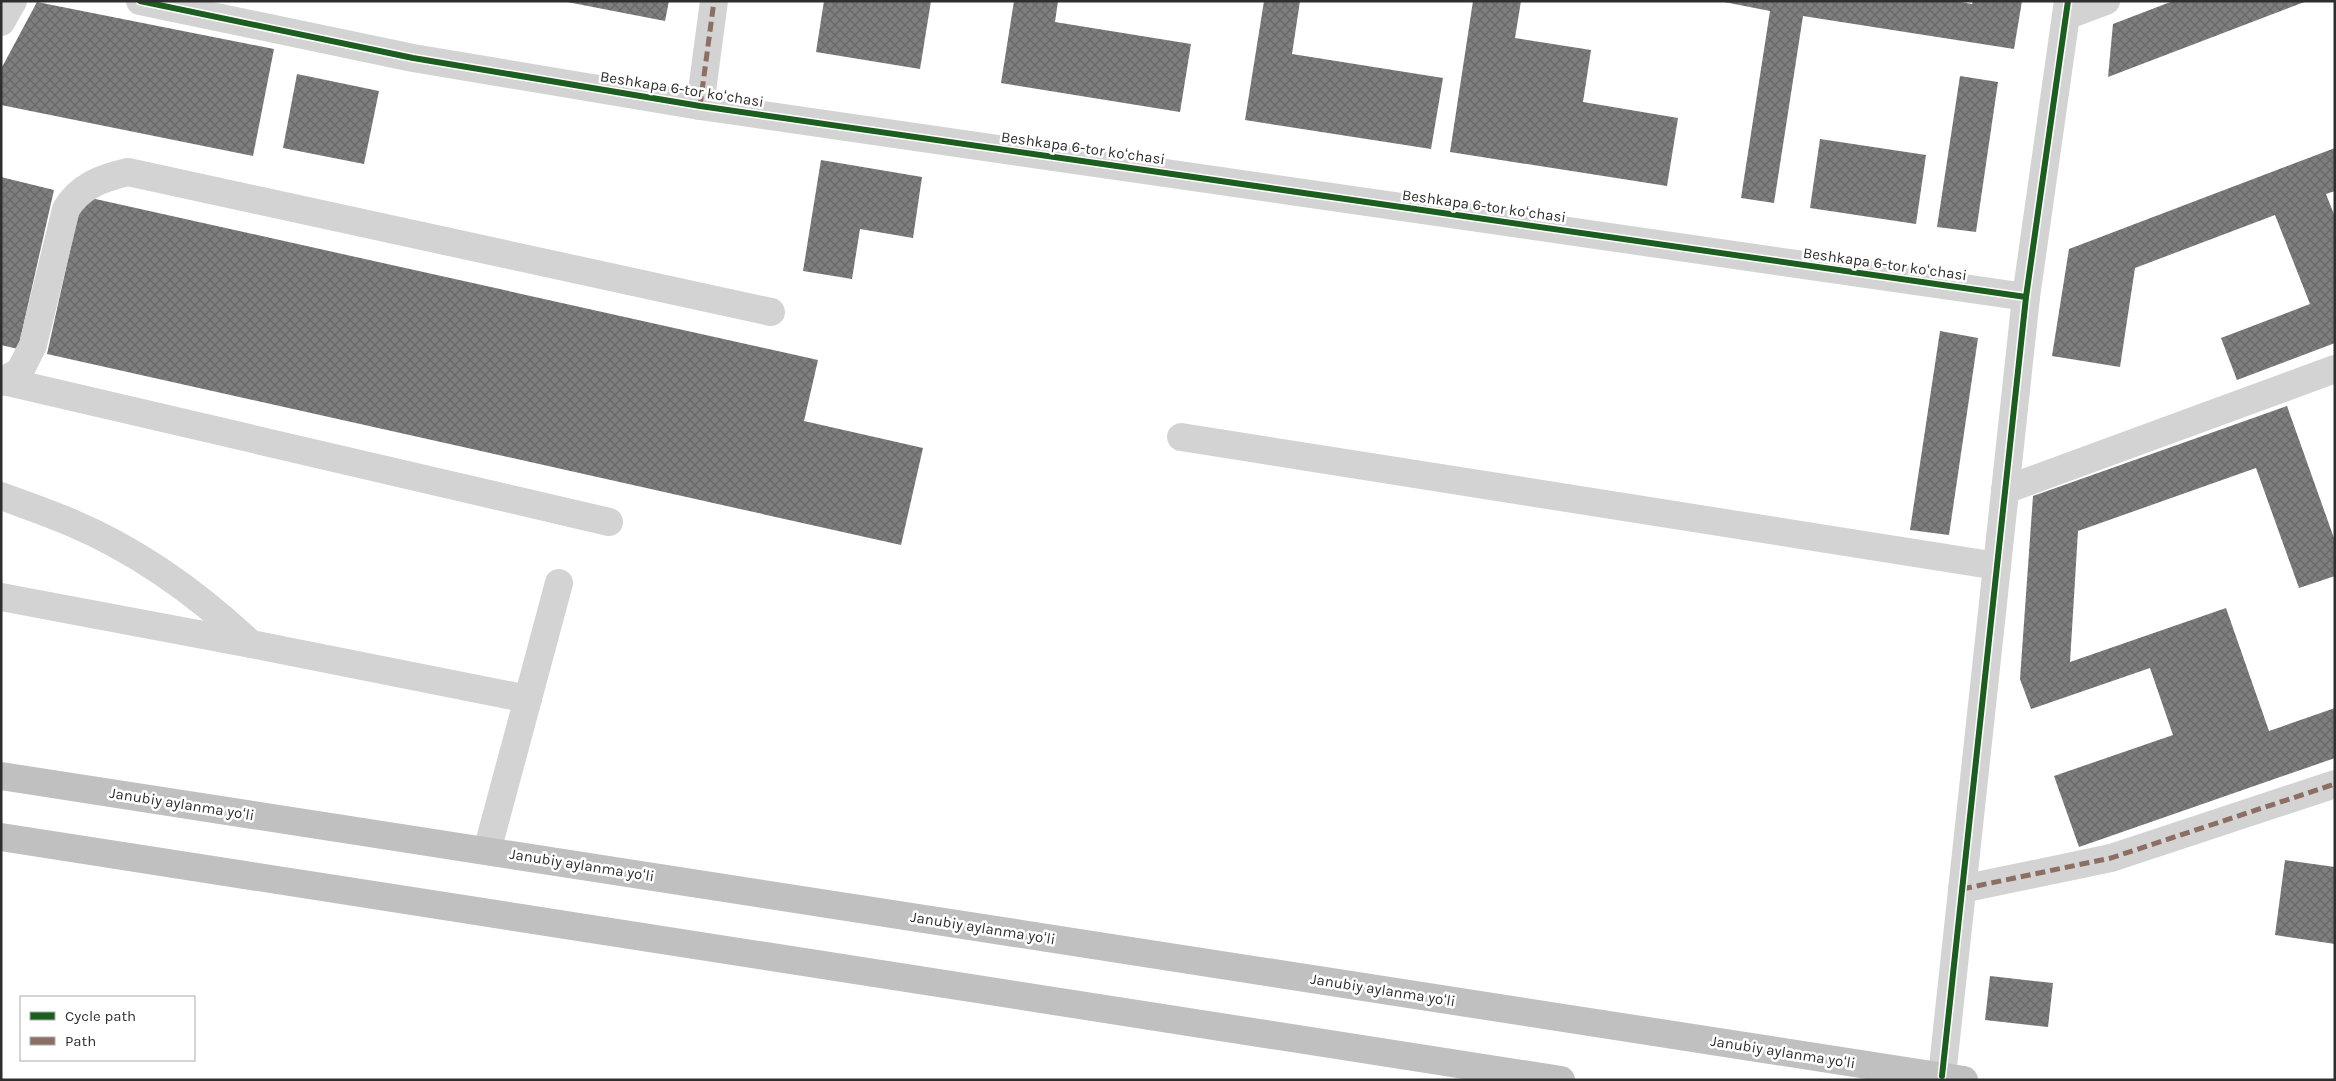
<svg xmlns="http://www.w3.org/2000/svg" width="2336" height="1081" viewBox="0 0 2336 1081" font-family="Karla,sans-serif">
	<defs>
		<pattern id="building-cross-hatch" width="8" height="8" patternUnits="userSpaceOnUse" patternTransform="scale(1.25)"><rect width="8" height="8" fill="#7e7e7e"/><path d="M0 0l8 8M0 8l8-8" fill="none" stroke="#686868"/></pattern>
	</defs>
	<rect width="100%" height="100%" fill="#fff"/>
	<g fill="url(#building-cross-hatch)">
		<polygon points="562,1 669,1 665,21"/>
		<polygon points="824,1 931,1 920,69 816,52"/>
		<polygon points="1014,1 1058,1 1055,22 1191,44 1180,112 1001,83"/>
		<polygon points="1264,1 1300,1 1292,54 1443,78 1431,149 1245,120"/>
		<polygon points="1473,1 1521,1 1515,38 1591,50 1583,102 1678,118 1667,186 1450,152"/>
		<polygon points="1719,1 1955,1 1972,4 1973,1 2022,1 2014,49 1803,16 1774,203 1741,198 1770,11"/>
		<polygon points="2173,1 2307,1 2108,77 2113,24"/>
		<polygon points="37,2 274,49 253,156 1,105 1,69"/>
		<polygon points="297,74 379,91 364,164 283,148"/>
		<polygon points="1960,76 1998,82 1976,232 1937,227"/>
		<polygon points="1820,139 1926,155 1916,224 1810,208"/>
		<polygon points="2335,148 2335,191 2326,194 2335,217 2335,343 2237,380 2221,338 2310,304 2275,215 2135,268 2120,367 2052,356 2069,249"/>
		<polygon points="821,160 922,177 913,238 860,229 852,279 803,271"/>
		<polygon points="1,177 54,190 18,349 1,345"/>
		<polygon points="82,196 818,360 804,421 923,448 901,545 47,354"/>
		<polygon points="1940,331 1978,338 1949,535 1910,530"/>
		<polygon points="2287,406 2335,541 2335,576 2299,588 2256,468 2078,531 2070,662 2226,608 2269,731 2335,708 2335,758 2079,847 2054,776 2173,735 2150,668 2031,709 2020,679 2033,496"/>
		<polygon points="2285,860 2335,867 2335,944 2275,935"/>
		<polygon points="1990,976 2053,983 2048,1027 1985,1020"/>
	</g>
	<g fill="none" stroke-linecap="round" stroke-linejoin="round">
		<g stroke="#d3d3d3" stroke-width="28">
			<polyline points="140,1 413,58 700,106 2026,297"/>
			<polyline points="2066,16 2106,1"/>
			<polyline points="1,22 13,1"/>
			<polyline points="700,106 714,1"/>
			<polyline points="4,381 609,522"/>
			<path d="M1 382 20 371 33 345 66 209C80 186 102 178 128 172L771 312"/>
			<polyline points="1181,437 1997,566"/>
			<polyline points="2005,490 2335,369"/>
			<path d="M1 496C25 505 49 513 72 523 138 551 199 595 251 644L528 699"/>
			<polyline points="1,597 251,644"/>
			<polyline points="487,851 559,583"/>
			<polyline points="1962,889 2111,858 2335,784"/>
			<polyline points="1942,1076 2026,297 2068,1"/>
		</g>
		<g stroke="#c0c0c0" stroke-width="28">
			<polyline points="1,776 1964,1080"/>
			<polyline points="1,837 1561,1080"/>
		</g>
		<g stroke="#8d6e63" stroke-width="5" stroke-dasharray="10 5" stroke-linecap="butt">
			<polyline points="700,106 714,1"/>
			<polyline points="1962,889 2111,858 2335,784"/>
		</g>
		<defs>
			<g id="cycleway">
				<polyline points="140,1 413,58 700,106 2026,297"/>
				<polyline points="1942,1076 2026,297 2068,1"/>
			</g>
		</defs>
		<use href="#cycleway" stroke="#fff" stroke-width="9"/>
		<use href="#cycleway" stroke="#1b5e20" stroke-width="6"/>
	</g>
	<g text-anchor="middle" dominant-baseline="central" stroke-width="5" stroke-linejoin="round" paint-order="stroke">
		<g font-size="15" fill="#2e2e2e" stroke="#fff">
			<text transform="translate(682 89) rotate(9)">Beshkapa 6-tor koʻchasi</text>
			<text transform="translate(1083 148) rotate(8)">Beshkapa 6-tor koʻchasi</text>
			<text transform="translate(1484 206) rotate(8)">Beshkapa 6-tor koʻchasi</text>
			<text transform="translate(1885 264) rotate(8)">Beshkapa 6-tor koʻchasi</text>
			<text transform="translate(182 804) rotate(9)">Janubiy aylanma yoʻli</text>
			<text transform="translate(582 865) rotate(9)">Janubiy aylanma yoʻli</text>
			<text transform="translate(983 928) rotate(9)">Janubiy aylanma yoʻli</text>
			<text transform="translate(1383 990) rotate(9)">Janubiy aylanma yoʻli</text>
			<text transform="translate(1783 1052) rotate(9)">Janubiy aylanma yoʻli</text>
		</g>
	</g>
	<rect width="2336" height="1081" fill="none" stroke="#2e2e2e" stroke-width="5"/>
	<rect x="20" y="996" width="175" height="65" fill="#ffffff" stroke="#ababab"/>
	<rect x="30" y="1012" width="25" height="8" fill="#1b5e20" stroke="#ababab"/>
	<text x="65" y="1021" font-size="15" fill="#2e2e2e">Cycle path</text>
	<rect x="30" y="1037" width="25" height="8" fill="#8d6e63" stroke="#ababab"/>
	<text x="65" y="1046" font-size="15" fill="#2e2e2e">Path</text>
</svg>
